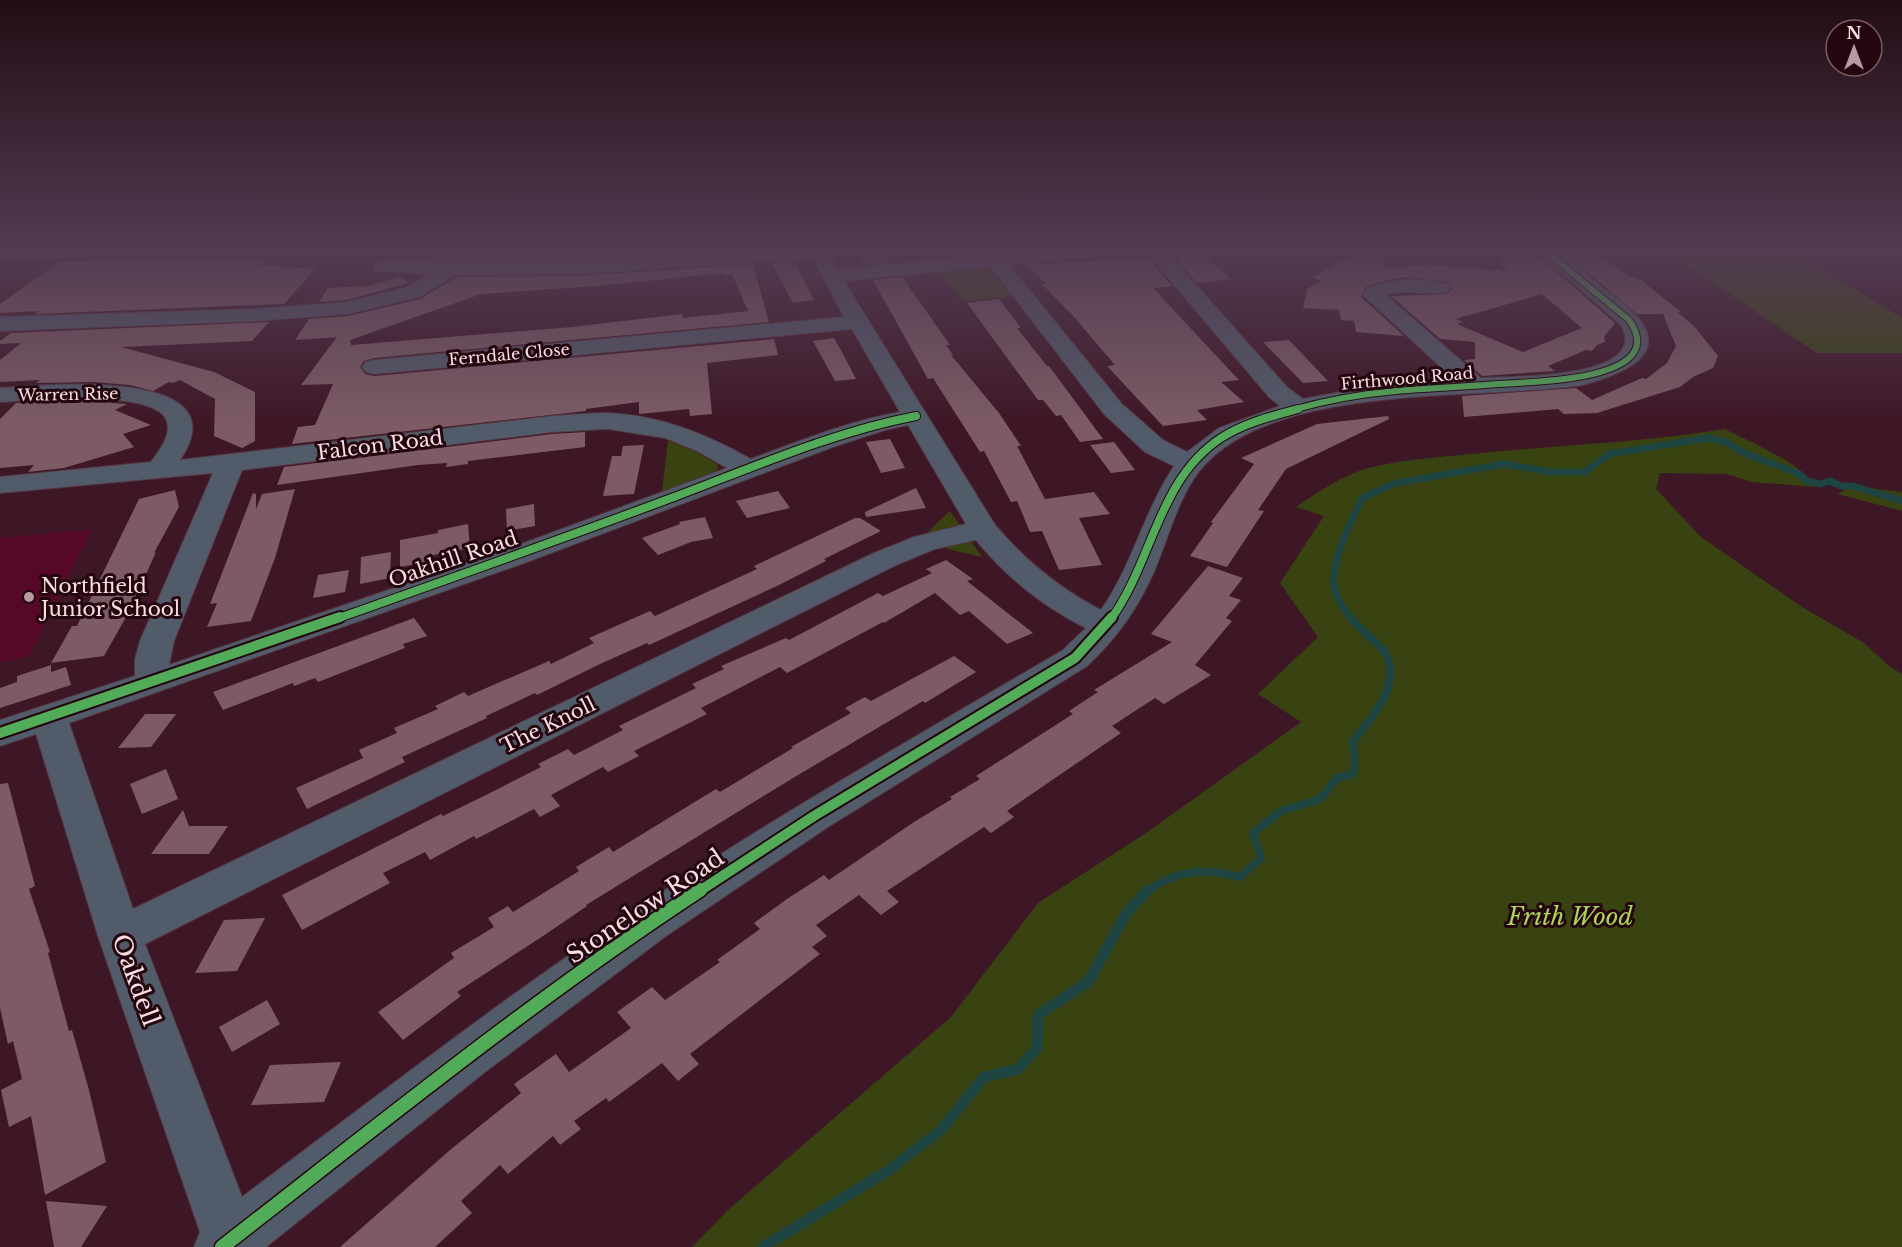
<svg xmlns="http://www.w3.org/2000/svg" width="1902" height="1247" viewBox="0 0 1902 1247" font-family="'Libre Baskerville',serif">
	<rect width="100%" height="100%" fill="#3e1726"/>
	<polygon fill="#560927" points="92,529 29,656 0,663 0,538"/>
	<g fill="#394311">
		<polygon points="1663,249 1790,249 1902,318 1902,353 1817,353"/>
		<polygon points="978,268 987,270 1016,296 963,301 939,272"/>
		<path d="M1725 429C1751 443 1801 462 1815 487L1751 482 1727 474 1660 473 1656 489 1701 537 1802 607 1864 643 1889 666 1902 674V1247H692L728 1210 951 1017 1038 903 1149 831 1301 722 1258 694 1318 637 1280 583 1324 516 1296 507C1318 492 1343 475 1368 468 1401 460 1438 457 1472 454 1556 445 1641 443 1725 429Z"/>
		<polygon points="668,441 697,452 717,464 718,469 714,472 662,491"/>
		<polygon points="1852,486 1902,492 1902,511 1838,494"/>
		<polygon points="950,511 982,557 944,548 927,533"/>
	</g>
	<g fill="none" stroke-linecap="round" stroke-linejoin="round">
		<path stroke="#1e4541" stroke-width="7" d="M1351 619C1344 610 1336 598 1334 586 1330 562 1352 520 1362 498L1396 483 1504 464 1551 472H1585L1609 454 1708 438 1726 442 1742 452 1799 474 1807 481 1820 484 1830 481 1841 486H1853L1902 501"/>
		<path stroke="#1e4541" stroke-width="8" d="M1146 892C1178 869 1204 868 1240 877L1261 858 1253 833 1281 811 1320 799 1337 778 1353 774 1355 761 1353 741C1372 717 1401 687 1386 654 1383 647 1357 627 1350 617"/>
		<polyline stroke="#1e4541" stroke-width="11" points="763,1247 889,1170 941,1130 984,1077 1018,1069 1037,1048 1038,1015 1088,982 1127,912 1148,890"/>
	</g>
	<g fill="#7c5b65" fill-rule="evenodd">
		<polygon points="433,249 497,249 496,252 525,249 732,249 578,260 429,259"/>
		<path d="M1362 249H1383L1384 268 1429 265 1508 271 1498 262H1506L1495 254 1535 253 1615 323 1604 337 1605 342 1597 345 1592 351 1586 350 1548 366 1555 371 1482 376 1464 360 1475 359V342L1440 339 1391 296 1448 294 1453 288 1448 282 1407 277 1387 280 1366 287 1361 297 1404 336 1356 332 1354 321 1341 320 1339 310 1303 308 1307 289 1321 281 1312 278ZM1542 294 1582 328 1523 352 1457 324 1463 322 1456 319Z"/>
		<polygon points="1593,251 1631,277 1641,280 1681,312 1677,312 1694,326 1718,356 1713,368 1693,377 1680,387 1597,413 1564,414 1558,409 1464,417 1462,396 1576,388 1592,400 1642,378 1646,379 1667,363 1676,346 1663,314 1637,314 1564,252"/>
		<polygon points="1201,252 1231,279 1197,283 1172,254"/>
		<polygon points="885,253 891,262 864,264 859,255"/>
		<polygon points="1147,257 1172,286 1153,288 1239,380 1221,382 1244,402 1197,410 1207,420 1163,426 1107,366 1115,365 1074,317 1042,284 1046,284 1028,265"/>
		<polygon points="266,259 259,265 315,269 284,304 35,314 39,311 0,313 0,304 60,261"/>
		<polygon points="794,262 814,300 793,303 772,263"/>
		<path d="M753 264 769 322 374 358 364 361 360 367 365 374 374 376 774 339 778 355 707 363 712 414 690 416 689 409 639 414V402L586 409V411L292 444 298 427 315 425 333 384 301 385 337 337 295 340 309 319 348 316 420 299 457 277 578 276ZM724 273V275L732 274 748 311 683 318 682 314 572 327 351 345 350 340 481 294 596 286Z"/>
		<polygon points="399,277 409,283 347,300 319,302 328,288 368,286"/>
		<polygon points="902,277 950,345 946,345 953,355 951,355 999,413 1021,446 1017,446 1045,499 1094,492 1110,514 1079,518 1102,565 1059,570 1042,531 1030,532 1017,501 1011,502 984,451 980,452 933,378 928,379 873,280"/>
		<polygon points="999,299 1021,328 1017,328 1047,366 1049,366 1103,439 1080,442 1061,415 1056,416 1043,400 1038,400 967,303"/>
		<polygon points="269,322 252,341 121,347 214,372 255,392 255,441 242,448 214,436 215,399 180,380 173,383 169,382 153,391 130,385 93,382 36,383 40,380 0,382 0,360 21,343 0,344 0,341 11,333"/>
		<polygon points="834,338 843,354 856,379 835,381 813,341"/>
		<polygon points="1289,340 1328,381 1303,383 1263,342"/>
		<polygon points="86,401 127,404 115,410 151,425 123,434 134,447 64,468 28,472 34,465 0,468 0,419 16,403"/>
		<polygon points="1388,416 1389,419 1286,469 1258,510 1264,511 1227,567 1190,556 1213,523 1211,522 1254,464 1241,458 1317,424"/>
		<polygon points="585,432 585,447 468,461 468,464 446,467 447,463 418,465 277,485 284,467 552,434"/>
		<polygon points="890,439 905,468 881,473 866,442"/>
		<polygon points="1114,442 1135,470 1111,473 1090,445"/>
		<polygon points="644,445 634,494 603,496 612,456 621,456 623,446"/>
		<polygon points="916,488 926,508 866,517 865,512"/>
		<polygon points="295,489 275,558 251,621 207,627 217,603 210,604 253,493 256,494 256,509 262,494"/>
		<polygon points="175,490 179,507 154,553 156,552 130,610 104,656 51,663 72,626 77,626 139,499"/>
		<polygon points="778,491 790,508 747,518 736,501"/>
		<polygon points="534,504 535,526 507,531 506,509"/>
		<polygon points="705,517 713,538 691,542 658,555 642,538 680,524 679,522"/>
		<polygon points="855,518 860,518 881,531 824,559 826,561 779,585 649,645 647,643 600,664 537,695 535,693 486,716 487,718 402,757 405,762 307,809 296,788 363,758 359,750 397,733 394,728 438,709 435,706 464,692 468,696 549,661 551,664 594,643 589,638 650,611 655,616 757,569 754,566"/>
		<polygon points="468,524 470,548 428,556 428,562 400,567 400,540 438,533 438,530"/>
		<polygon points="391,552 390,578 360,584 361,557"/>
		<polygon points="946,560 973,579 967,581 1033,633 1007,644 969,611 960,615 935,593 884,623 883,622 787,673 780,667 701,708 707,714 634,751 639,756 608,772 603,767 551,795 560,806 540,817 534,809 476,839 474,836 430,860 425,852 383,873 390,883 302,930 282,895 441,814 443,816 488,794 541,767 538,764 568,749 574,755 623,730 619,726 696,688 692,684 724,669 721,666 786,638 789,640 878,593 883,596 932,573 926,569"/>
		<polygon points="1208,566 1243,578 1229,596 1241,600 1226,618 1232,621 1195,665 1211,675 1164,704 1155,698 1112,726 1121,733 1007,811 1014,817 991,833 984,827 887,891 899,902 881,915 859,895 816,925 827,936 812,947 820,954 690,1054 699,1064 678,1081 662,1063 609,1102 606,1098 574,1121 581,1129 560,1145 553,1136 508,1174 500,1165 461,1201 472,1213 435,1247 340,1247 450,1150 521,1093 514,1084 556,1054 569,1072 631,1028 617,1012 652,987 665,1000 720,962 717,960 760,929 754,923 787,899 824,875 829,880 914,822 952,799 950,797 980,779 976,776 1073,714 1069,711 1098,692 1094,690 1172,642 1151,634"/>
		<polygon points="349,570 345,592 313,598 318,575"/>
		<polygon points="414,618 427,636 403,644 405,648 318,682 315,678 294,686 293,683 223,710 213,692"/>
		<polygon points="954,656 976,672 925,703 923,701 793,778 586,905 587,906 546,934 457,992 461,996 403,1040 378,1012 454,958 451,953 494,927 488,918 508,906 513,912 579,871 576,867 609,847 613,852 716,789 720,792 793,748 791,747 851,713 845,708 865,697 871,701"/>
		<polygon points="51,665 51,672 66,667 71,685 0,708 0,688 17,682 17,676"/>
		<polygon points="145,714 176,714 151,747 118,748"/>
		<polygon points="166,769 178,799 142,814 130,784"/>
		<polygon points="8,783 35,886 29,889 50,952 48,953 69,1031 72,1030 89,1090 106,1162 45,1195 31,1116 9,1127 1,1090 22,1079 13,1041 8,1044 0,1008 0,784"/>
		<polygon points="183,810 189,826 228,826 209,854 151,854"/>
		<polygon points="265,918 237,971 195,973 224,920"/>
		<polygon points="267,1000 280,1024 232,1052 219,1027"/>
		<polygon points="341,1062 324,1102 251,1105 270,1065"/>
		<polygon points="46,1201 107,1206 81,1247 54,1247"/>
	</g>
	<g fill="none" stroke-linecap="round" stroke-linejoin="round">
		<defs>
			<g id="minor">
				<polygon points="0,249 221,249 219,253 212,255 0,258"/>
				<path d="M771 249H828L838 269 1045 249H1118L1116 253 1109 255 1009 265 1122 404 1163 440 1187 452 1219 428 1280 406 1269 397 1144 249H1164L1287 387 1303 399 1372 386 1455 380 1363 295 1368 288C1394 278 1421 277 1448 284L1451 288 1448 292C1429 297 1407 287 1386 295L1481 378C1510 376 1651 380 1621 325L1534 249C1540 249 1551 248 1556 250 1571 257 1590 277 1603 288 1613 295 1623 302 1632 311 1677 355 1619 375 1583 385 1478 401 1257 380 1193 480 1176 507 1168 538 1156 567 1139 607 1118 637 1087 666L828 827 666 936 485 1072 266 1247H194L200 1232 98 936 36 734 0 746V720L135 676V659L140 641 213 473 0 493V477L151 462C160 450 175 431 164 416 144 390 32 400 0 402V388C43 385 244 366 180 460L552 416C570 415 589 413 607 413 660 415 706 434 751 459 800 441 849 421 900 412L852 329 374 374 366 372 362 367 366 362 374 360 844 317 813 258 578 274 456 275 419 297 347 314 254 321 0 331V317L254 309 347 302 405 288 429 274 376 271 373 267 376 263 383 261 578 262ZM990 266 1104 414 1145 452 1174 466C1144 511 1132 566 1101 610 1059 588 1026 561 995 525L844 281ZM908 425 966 524 914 537 874 553 133 909 69 723 527 562 833 447 885 430ZM608 429 665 438 697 451 727 468 505 550 169 665 174 641 242 470 552 432ZM976 540C1007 578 1042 606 1086 628L1063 650C919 735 773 817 635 910 500 1000 372 1100 242 1197L145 944 896 565 935 549Z"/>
			</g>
		</defs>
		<use href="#minor" stroke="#553641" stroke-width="2"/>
		<use href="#minor" fill="#525b69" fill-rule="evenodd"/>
		<defs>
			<path id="cycleway-far3" d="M1292 410C1327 400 1361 394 1396 391 1430 388 1463 387 1497 384 1527 382 1673 382 1629 320L1543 249"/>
			<g id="cycleway-far2">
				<path d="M336 619C449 579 562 539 674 497 754 467 833 432 916 416"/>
				<path d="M1111 619C1153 561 1158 479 1221 438 1244 423 1272 416 1298 409"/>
			</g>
			<g id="cycleway-far1">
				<polyline points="0,733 340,617"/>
				<polyline points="698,892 814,816 1075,658 1112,617"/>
			</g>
			<path id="cycleway" d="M222 1247C379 1125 534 999 700 890"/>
		</defs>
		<use href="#cycleway-far3" stroke="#24060e" stroke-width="8"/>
		<use href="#cycleway-far2" stroke="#24060e" stroke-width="10"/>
		<use href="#cycleway-far1" stroke="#24060e" stroke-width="14"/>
		<use href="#cycleway" stroke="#24060e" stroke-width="17"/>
		<use href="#cycleway-far3" stroke="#51ab58" stroke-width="6"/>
		<use href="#cycleway-far2" stroke="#51ab58" stroke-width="8"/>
		<use href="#cycleway-far1" stroke="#51ab58" stroke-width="10"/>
		<use href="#cycleway" stroke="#51ab58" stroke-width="14"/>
	</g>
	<linearGradient id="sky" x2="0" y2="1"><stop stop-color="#220d15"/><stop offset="0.59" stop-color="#523c52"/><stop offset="1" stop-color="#523c52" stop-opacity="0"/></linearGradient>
	<rect width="1902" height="424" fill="url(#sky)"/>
	<circle fill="#b898a1" stroke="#24060e" stroke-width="2" cx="29" cy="597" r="6"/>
	<g text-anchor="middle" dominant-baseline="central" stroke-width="6" stroke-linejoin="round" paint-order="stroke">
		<g font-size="16" fill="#fadee3" stroke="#24060e">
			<text transform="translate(509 354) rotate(-5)">Ferndale Close</text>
			<text transform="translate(1407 378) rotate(-5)">Firthwood Road</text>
			<text transform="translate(68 394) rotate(-1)">Warren Rise</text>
		</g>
		<g font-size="20" fill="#fadee3" stroke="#24060e">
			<text transform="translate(380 445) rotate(-7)">Falcon Road</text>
			<text transform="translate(453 559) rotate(-19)">Oakhill Road</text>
			<text transform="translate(548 725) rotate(-26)">The Knoll</text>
		</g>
		<g font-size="20" fill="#fadee3" stroke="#24060e" text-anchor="start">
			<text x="41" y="586">Northfield<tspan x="41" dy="23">Junior School</tspan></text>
		</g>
		<g font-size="24" fill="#fadee3" stroke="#24060e">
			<text transform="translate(645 906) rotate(-34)">Stonelow Road</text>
			<text transform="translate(136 980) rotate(70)">Oakdell</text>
		</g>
		<g font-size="24" font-style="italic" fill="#aad458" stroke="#24060e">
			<text x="1570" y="916">Frith Wood</text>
		</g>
	</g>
	<g transform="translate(1854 48)"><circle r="28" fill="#24060e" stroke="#7a5c63" stroke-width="1.5"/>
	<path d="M0-4.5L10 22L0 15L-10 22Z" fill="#b898a1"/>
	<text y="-9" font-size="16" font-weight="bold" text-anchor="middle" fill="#fadee3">N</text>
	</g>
</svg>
